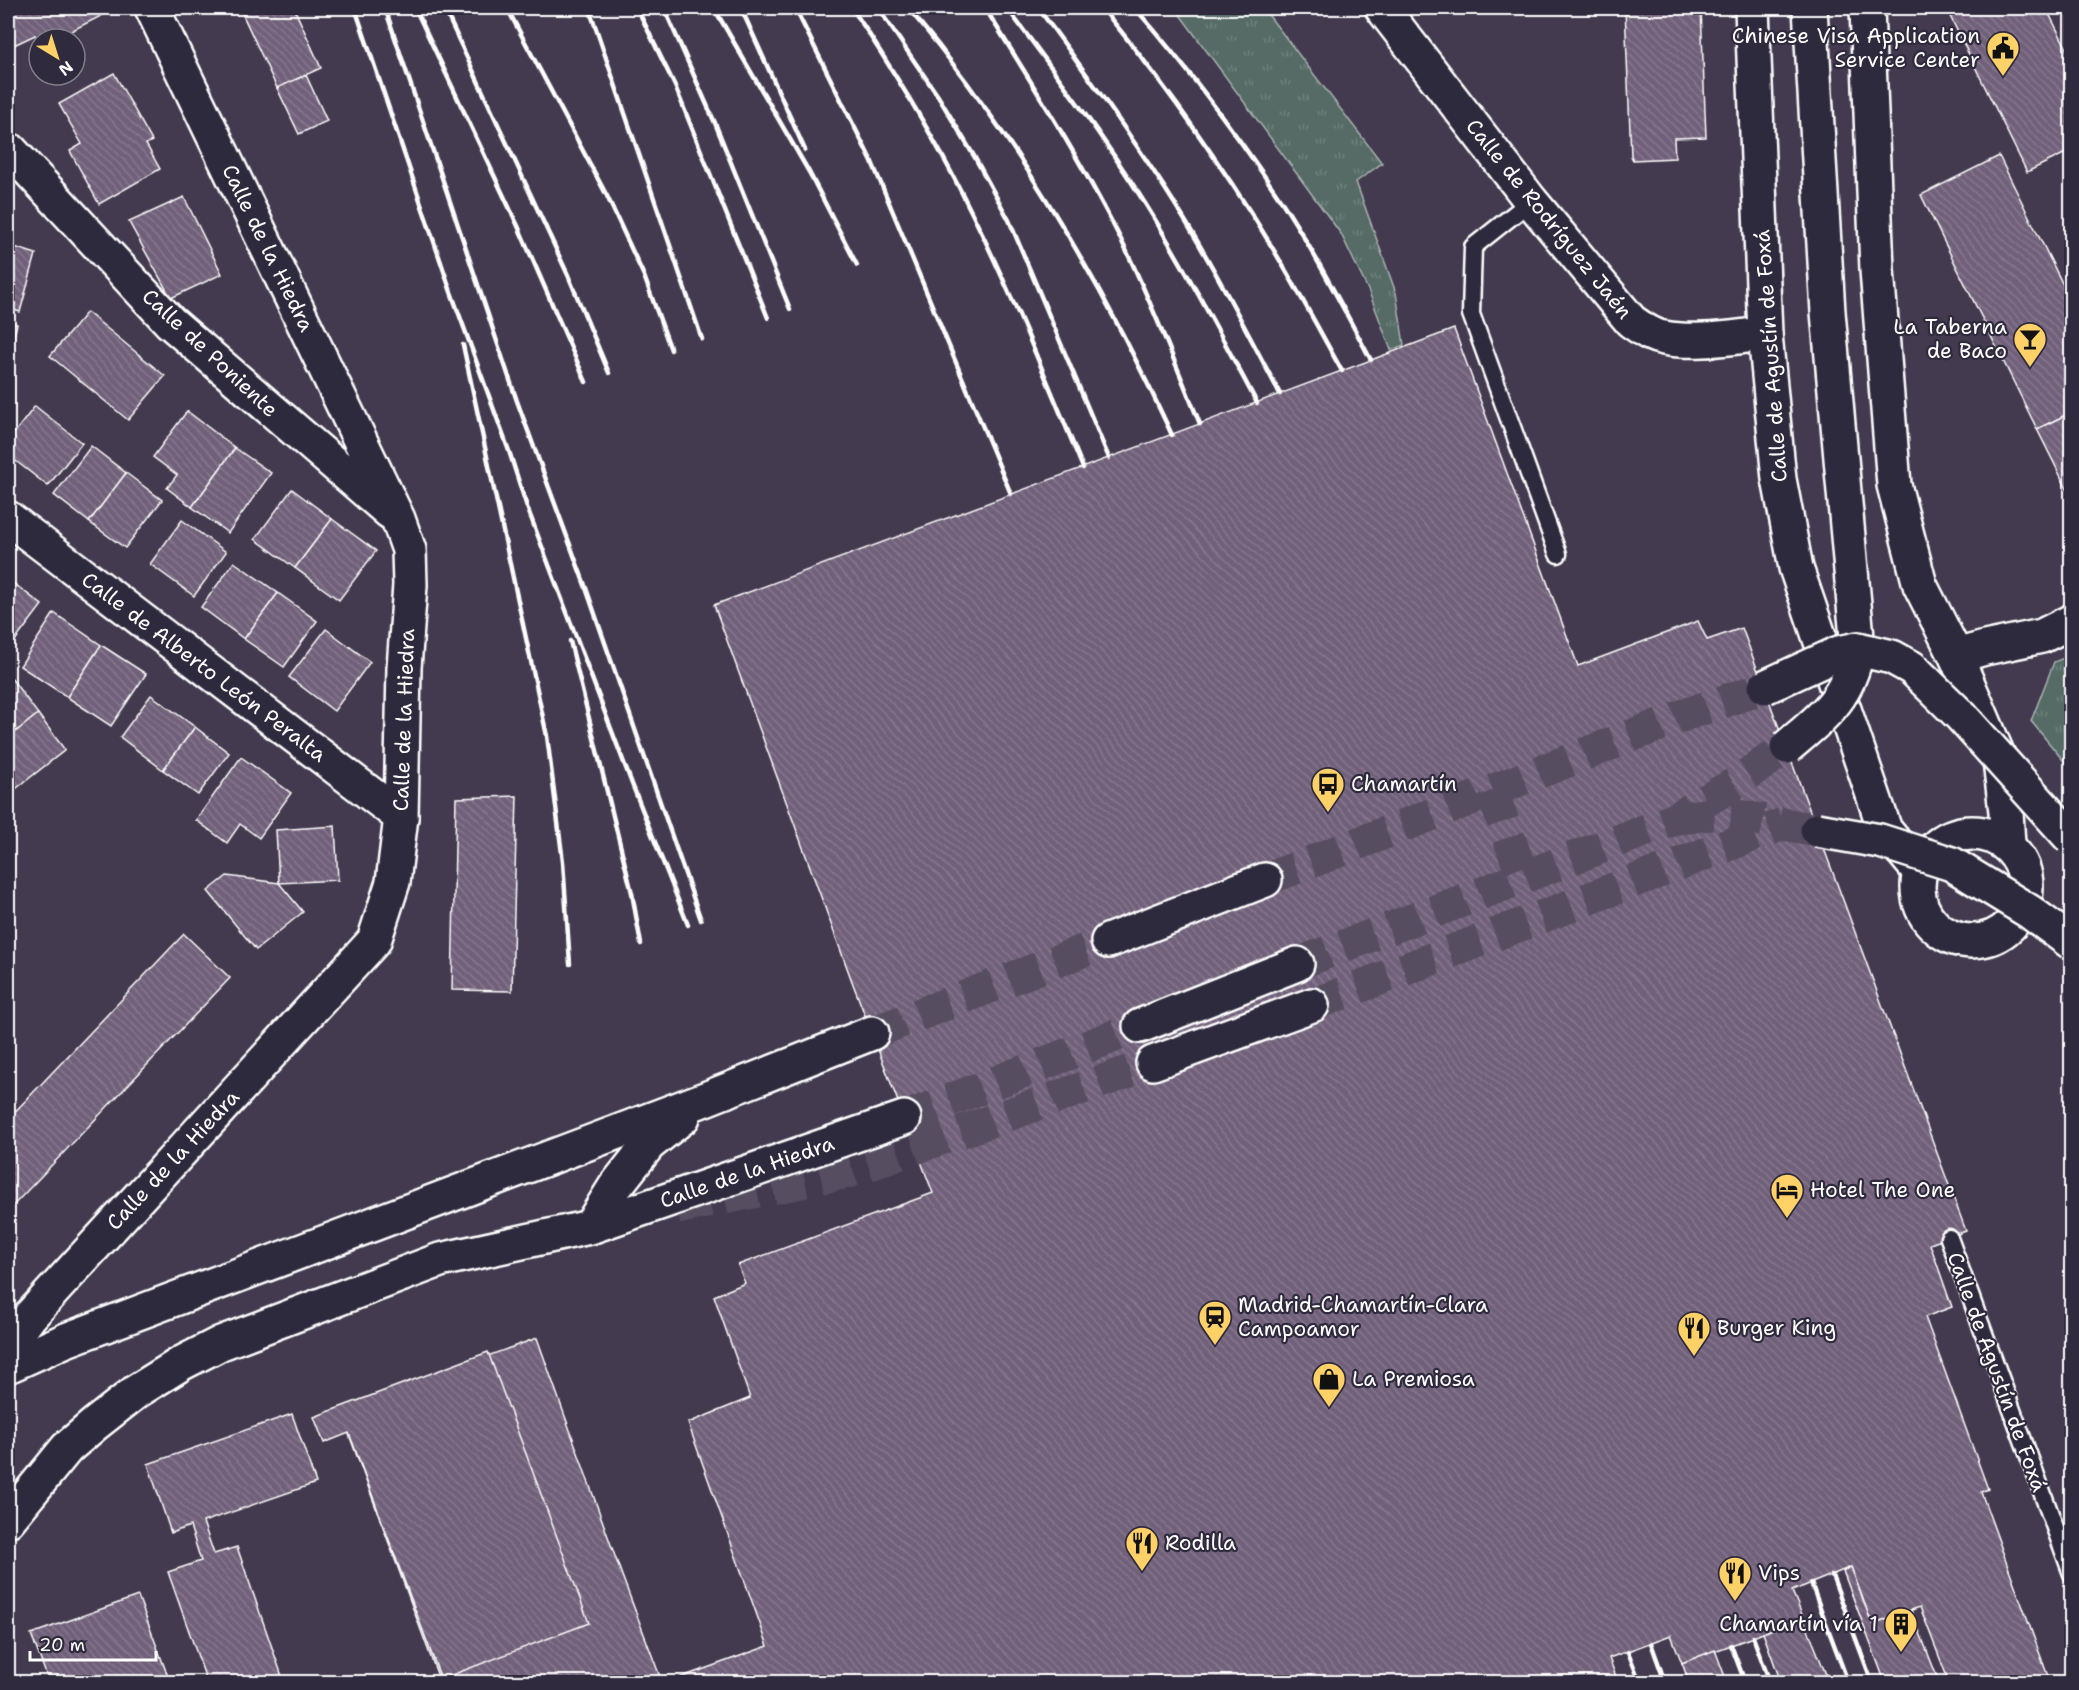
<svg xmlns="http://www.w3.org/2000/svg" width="2079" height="1690" viewBox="0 0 2079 1690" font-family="'Shantell Sans',sans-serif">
	<defs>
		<pattern id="grass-tufts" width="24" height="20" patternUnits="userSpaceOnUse" patternTransform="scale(1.5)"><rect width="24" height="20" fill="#566b66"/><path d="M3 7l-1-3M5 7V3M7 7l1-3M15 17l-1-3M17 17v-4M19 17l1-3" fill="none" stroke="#6f817d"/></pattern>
		<pattern id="building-back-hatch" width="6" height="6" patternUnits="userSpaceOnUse" patternTransform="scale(1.5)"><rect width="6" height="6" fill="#71607a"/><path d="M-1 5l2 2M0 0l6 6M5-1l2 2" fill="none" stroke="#86788e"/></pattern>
	</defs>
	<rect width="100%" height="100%" fill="#433a4f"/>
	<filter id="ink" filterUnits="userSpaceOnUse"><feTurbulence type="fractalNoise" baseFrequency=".0167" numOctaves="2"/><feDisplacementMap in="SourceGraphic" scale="12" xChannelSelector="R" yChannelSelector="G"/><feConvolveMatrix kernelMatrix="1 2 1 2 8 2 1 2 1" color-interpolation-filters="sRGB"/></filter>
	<g filter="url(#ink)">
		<g fill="url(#grass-tufts)" stroke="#aab5b2" stroke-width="1.5">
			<polygon points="1175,8 1263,8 1382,163 1356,182 1396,293 1404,345 1391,350 1369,292 1341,234"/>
			<polygon points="2071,655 2071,770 2031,721 2054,662"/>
		</g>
		<g fill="url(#building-back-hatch)" stroke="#fff" stroke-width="1.5">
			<polygon points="8,8 100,8 103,15 55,39 39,39 39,43 35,35 12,46 8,37"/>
			<polygon points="244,8 294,8 321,68 277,88 240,9"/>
			<polygon points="1625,8 1701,8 1706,137 1674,138 1675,158 1633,160 1631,156"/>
			<polygon points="1946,8 2046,8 2072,59 2072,150 2027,172"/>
			<polygon points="114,73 152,141 146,144 160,169 99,204 70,151 82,144 59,104"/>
			<polygon points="306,75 327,121 299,134 277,88"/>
			<polygon points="1999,156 2072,303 2072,412 2037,429 1921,195"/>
			<polygon points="184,197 222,274 171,298 129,222"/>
			<polygon points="8,245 36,254 20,312 8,308"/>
			<polygon points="87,312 165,376 128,420 50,356"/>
			<polygon points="8,322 17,324 8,360"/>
			<polygon points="1454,329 1578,666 1698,621 1707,640 1742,628 1966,1231 1930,1244 1952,1307 1925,1317 1988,1489 1981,1492 2050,1682 1949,1682 1920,1607 1872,1624 1851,1567 1792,1591 1803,1617 1753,1637 1682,1663 1671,1635 1609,1658 1618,1682 668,1682 768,1646 688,1423 750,1398 714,1296 745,1283 738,1265 933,1193 853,984 714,605"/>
			<polygon points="35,406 82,443 48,486 8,455 8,441"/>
			<polygon points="187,411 235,448 192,507 167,488 177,475 153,457"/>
			<polygon points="2072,412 2072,499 2037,429"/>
			<polygon points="91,446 126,473 89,522 54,495"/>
			<polygon points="235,448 271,473 228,533 192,507"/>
			<polygon points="126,473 162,500 125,548 89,522"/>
			<polygon points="292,489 332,519 295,568 255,539"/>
			<polygon points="332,519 376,551 339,600 295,568"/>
			<polygon points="182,520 226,552 194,596 150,564"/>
			<polygon points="234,562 278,593 244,639 201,607"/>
			<polygon points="8,579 42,605 8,650"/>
			<polygon points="278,593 317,621 284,667 244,639"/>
			<polygon points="54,613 101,645 67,697 20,666"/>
			<polygon points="326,629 370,662 334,711 289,677"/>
			<polygon points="101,645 146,674 111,726 67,697"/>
			<polygon points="8,674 38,714 8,738"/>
			<polygon points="151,695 195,727 163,770 120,737"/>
			<polygon points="38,714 65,750 8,795 8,738"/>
			<polygon points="195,727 229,753 198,795 163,770"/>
			<polygon points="241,757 291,793 259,838 240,824 227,843 196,820"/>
			<polygon points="517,796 512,991 452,990 456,798"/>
			<polygon points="335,826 338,880 279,883 276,830"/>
			<polygon points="227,876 279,883 303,912 256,950 208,891"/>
			<polygon points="184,934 230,978 8,1211 8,1119"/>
			<polygon points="537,1338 621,1573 662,1682 440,1682 340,1410"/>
			<polygon points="488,1352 589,1623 441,1679 349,1433 324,1443 314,1417"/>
			<polygon points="292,1414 316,1483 203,1522 214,1554 237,1547 284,1682 207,1682 168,1572 201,1561 190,1526 171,1533 148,1464"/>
			<polygon points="1851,1567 1872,1624 1911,1610 1939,1682 1885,1682 1843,1571"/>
			<polygon points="138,1596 170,1682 49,1682 31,1634"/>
			<polygon points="1803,1617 1829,1682 1781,1682 1763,1633"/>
			<polygon points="1715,1650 1727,1682 1689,1682 1682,1663"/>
		</g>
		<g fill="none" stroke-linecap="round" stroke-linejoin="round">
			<g stroke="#564e61" stroke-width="33" stroke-dasharray="33 16" stroke-linecap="butt">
				<polyline points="1312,1005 1783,824"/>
				<polyline points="677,1208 848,1172 1153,1063"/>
			</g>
			<g stroke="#564e61" stroke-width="33" stroke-dasharray="33 16" stroke-linecap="butt">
				<polyline points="1492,791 1523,877"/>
				<polyline points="1682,818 1709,814 1739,816 1817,830"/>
				<polyline points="1265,880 1687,714 1765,687"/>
				<polyline points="1297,964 1675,819 1734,784 1787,747"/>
				<polyline points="872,1033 1108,941"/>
				<polyline points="904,1118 1140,1026"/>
			</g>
			<defs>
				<g id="lane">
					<polyline points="1531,201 1473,247 1471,314 1558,554"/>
					<polyline points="1949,1238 2072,1574"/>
				</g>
				<g id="street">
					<path d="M1382 8 1531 201 1631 321C1641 328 1651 336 1664 338 1696 344 1733 337 1765 334"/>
					<polyline points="1752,8 1765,334 1779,479 1796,568 1885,830 1920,872"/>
					<polyline points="1867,8 1877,270 1894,485 1920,585 1956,656 2000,760 2006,812 2008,845"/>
					<polyline points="8,152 11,151 170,322 390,512"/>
					<polyline points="8,518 401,817"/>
					<polyline points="1956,656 1985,648 2042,636 2072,621"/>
					<circle cx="1972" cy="887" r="54"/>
					<polyline points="1153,1063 1312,1005"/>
					<polyline points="8,1346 31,1315 374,941 393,882 401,817 404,668 410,585 409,550 398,519 152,8"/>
				</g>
				<g id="secondary">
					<polyline points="1810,8 1828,312 1858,649"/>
					<polyline points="1108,941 1265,880"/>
					<polyline points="1140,1026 1297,964"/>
					<polyline points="590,1227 615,1187 649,1144 683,1117"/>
					<polyline points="8,1366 66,1340 705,1099 872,1033"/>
					<polyline points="8,1520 67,1448 95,1424 137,1391 182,1363 221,1343 440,1260 590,1227 904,1118"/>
				</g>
			</defs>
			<use href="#lane" stroke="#fff" stroke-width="21"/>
			<use href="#street" stroke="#fff" stroke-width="38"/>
			<use href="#secondary" stroke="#fff" stroke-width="38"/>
			<use href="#lane" stroke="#2f2a3d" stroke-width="16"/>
			<use href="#street" stroke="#2f2a3d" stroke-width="33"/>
			<use href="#secondary" stroke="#2f2a3d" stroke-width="33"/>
			<g stroke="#fff" stroke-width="4.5">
				<polyline points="355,8 451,292 509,451 527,507 632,784 688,925"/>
				<polyline points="385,8 517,401 586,588 701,920"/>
				<polyline points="415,8 518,226 586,382"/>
				<polyline points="444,8 568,275 609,373"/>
				<polyline points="507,8 607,196 644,276 671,350"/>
				<polyline points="589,8 702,339"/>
				<polyline points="637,8 675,86 768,318"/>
				<polyline points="664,8 715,123 790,309"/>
				<polyline points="714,8 809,172 857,265"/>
				<polyline points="741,8 805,150"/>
				<polyline points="795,8 872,162 1011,494"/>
				<path d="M852 8C887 61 921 115 951 172 1001 267 1042 368 1083 468"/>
				<polyline points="878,8 938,96 974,156 1009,220 1109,458"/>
				<path d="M908 8C1016 136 1102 283 1172 435"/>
				<path d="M985 8C1035 88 1086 168 1127 252 1154 309 1177 367 1200 424"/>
				<path d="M1007 8C1055 72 1103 136 1146 205 1186 269 1221 336 1257 403"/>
				<path d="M1038 8C1081 66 1124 125 1164 187 1207 253 1243 324 1280 394"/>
				<path d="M1102 8C1155 72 1204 140 1249 210 1283 262 1312 317 1342 371"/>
				<path d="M1135 8C1186 66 1233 129 1276 193 1312 247 1341 304 1371 360"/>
				<polyline points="463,345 547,736 563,862 570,964"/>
				<polyline points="570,641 632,893 641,944"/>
				<polyline points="1832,1575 1872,1682"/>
				<polyline points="1811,1583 1848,1682"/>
				<polyline points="1753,1637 1770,1682"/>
				<polyline points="1651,1643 1665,1682"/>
				<polyline points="1731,1645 1745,1682"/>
				<polyline points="1628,1652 1640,1682"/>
			</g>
			<defs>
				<g id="secondary-bridge">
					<polyline points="1765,687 1839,653 1858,649 1892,657 1912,668 1961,716 2072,839"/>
					<path d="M1787 747C1824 715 1847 700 1858 649"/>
					<polyline points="1817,830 1880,841 1952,864 2030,912 2072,943"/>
				</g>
			</defs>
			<use href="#secondary-bridge" stroke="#fff" stroke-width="38" stroke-linecap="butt"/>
			<use href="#secondary-bridge" stroke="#2f2a3d" stroke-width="33"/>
		</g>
	</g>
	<defs>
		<symbol id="civic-pin" viewBox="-11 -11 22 30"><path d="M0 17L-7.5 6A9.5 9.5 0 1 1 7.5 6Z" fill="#ffd166" stroke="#2f2a3d"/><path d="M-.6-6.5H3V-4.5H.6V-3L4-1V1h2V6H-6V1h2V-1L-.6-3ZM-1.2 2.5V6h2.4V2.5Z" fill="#111"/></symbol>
		<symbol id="bar-pin" viewBox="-11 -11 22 30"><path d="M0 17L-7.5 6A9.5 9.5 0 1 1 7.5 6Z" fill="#ffd166" stroke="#2f2a3d"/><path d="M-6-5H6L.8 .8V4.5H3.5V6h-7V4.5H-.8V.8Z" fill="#111"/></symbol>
		<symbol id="bus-pin" viewBox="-11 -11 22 30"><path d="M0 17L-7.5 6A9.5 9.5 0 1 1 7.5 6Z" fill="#ffd166" stroke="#2f2a3d"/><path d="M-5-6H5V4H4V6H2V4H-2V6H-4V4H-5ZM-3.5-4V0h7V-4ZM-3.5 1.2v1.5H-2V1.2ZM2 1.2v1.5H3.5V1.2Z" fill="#111"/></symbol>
		<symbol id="hotel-pin" viewBox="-11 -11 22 30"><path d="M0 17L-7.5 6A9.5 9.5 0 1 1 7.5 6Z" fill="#ffd166" stroke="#2f2a3d"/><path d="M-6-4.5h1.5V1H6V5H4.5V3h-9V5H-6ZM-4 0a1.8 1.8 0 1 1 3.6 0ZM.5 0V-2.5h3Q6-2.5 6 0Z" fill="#111"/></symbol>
		<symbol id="station-pin" viewBox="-11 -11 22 30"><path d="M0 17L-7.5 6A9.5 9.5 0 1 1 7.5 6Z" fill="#ffd166" stroke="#2f2a3d"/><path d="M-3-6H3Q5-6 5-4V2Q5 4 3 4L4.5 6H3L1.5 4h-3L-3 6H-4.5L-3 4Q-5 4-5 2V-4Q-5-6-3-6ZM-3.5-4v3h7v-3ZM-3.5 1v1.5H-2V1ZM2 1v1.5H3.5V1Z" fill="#111"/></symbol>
		<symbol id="restaurant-pin" viewBox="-11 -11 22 30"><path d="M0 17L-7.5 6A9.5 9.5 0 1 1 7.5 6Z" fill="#ffd166" stroke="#2f2a3d"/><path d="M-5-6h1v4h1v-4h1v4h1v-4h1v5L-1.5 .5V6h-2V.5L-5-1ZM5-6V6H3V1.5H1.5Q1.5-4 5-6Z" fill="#111"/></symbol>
		<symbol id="shop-pin" viewBox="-11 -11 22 30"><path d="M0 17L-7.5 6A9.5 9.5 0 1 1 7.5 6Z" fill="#ffd166" stroke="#2f2a3d"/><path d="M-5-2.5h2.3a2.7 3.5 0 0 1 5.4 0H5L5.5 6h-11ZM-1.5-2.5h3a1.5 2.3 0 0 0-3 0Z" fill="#111"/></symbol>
		<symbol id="building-pin" viewBox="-11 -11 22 30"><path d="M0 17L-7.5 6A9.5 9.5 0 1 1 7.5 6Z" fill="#ffd166" stroke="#2f2a3d"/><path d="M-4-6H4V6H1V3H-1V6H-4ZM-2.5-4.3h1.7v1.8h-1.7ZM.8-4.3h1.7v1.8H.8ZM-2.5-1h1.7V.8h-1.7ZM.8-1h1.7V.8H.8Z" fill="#111"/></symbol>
	</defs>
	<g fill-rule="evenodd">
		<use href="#civic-pin" x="1984" y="29" width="38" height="52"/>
		<use href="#bar-pin" x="2011" y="320" width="38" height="52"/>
		<use href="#bus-pin" x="1309" y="765" width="38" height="52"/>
		<use href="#hotel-pin" x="1768" y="1171" width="38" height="52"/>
		<use href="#station-pin" x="1196" y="1298" width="38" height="52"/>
		<use href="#restaurant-pin" x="1675" y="1309" width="38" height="52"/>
		<use href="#shop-pin" x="1310" y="1360" width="38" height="52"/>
		<use href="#restaurant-pin" x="1123" y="1524" width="38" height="52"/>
		<use href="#restaurant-pin" x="1716" y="1554" width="38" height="52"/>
		<use href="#building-pin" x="1882" y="1605" width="38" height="52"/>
	</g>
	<g text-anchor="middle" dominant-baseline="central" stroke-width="4.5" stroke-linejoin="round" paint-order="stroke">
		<g font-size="21" fill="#fff" stroke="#2f2a3d" text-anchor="start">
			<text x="1980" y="36" text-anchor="end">Chinese Visa Application<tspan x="1980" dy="24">Service Center</tspan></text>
			<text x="2007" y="327" text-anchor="end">La Taberna<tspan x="2007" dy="24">de Baco</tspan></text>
			<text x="1351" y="784">Chamartín</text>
			<text x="1810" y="1190">Hotel The One</text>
			<text x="1238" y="1305">Madrid-Chamartín-Clara<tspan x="1238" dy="24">Campoamor</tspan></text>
			<text x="1717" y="1328">Burger King</text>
			<text x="1352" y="1379">La Premiosa</text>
			<text x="1165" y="1543">Rodilla</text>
			<text x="1758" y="1573">Vips</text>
			<text x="1878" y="1624" text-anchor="end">Chamartín vía 1</text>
		</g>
		<g font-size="21" fill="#fff" stroke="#2f2a3d">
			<text transform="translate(1549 219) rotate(51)">Calle de Rodríguez Jaén</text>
			<text transform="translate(268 248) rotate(64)">Calle de la Hiedra</text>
			<text transform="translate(210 353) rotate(43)">Calle de Poniente</text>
			<text transform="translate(1771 356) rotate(-94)">Calle de Agustín de Foxá</text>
			<text transform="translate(204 667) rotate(37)">Calle de Alberto León Peralta</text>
			<text transform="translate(404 720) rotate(-88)">Calle de la Hiedra</text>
			<text transform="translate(173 1160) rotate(-47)">Calle de la Hiedra</text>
			<text transform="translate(747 1172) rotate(-19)">Calle de la Hiedra</text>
			<text transform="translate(1997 1372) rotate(70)">Calle de Agustín de Foxá</text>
		</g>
	</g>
	<rect width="2079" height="1690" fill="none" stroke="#2f2a3d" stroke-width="30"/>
	<rect x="15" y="15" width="2049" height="1660" fill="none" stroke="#fff" stroke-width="2" filter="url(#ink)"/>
	<g transform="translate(57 57) rotate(142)"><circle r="28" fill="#2f2a3d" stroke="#827f8b" stroke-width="1.5"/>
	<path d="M0-4.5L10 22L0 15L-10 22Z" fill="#ffd166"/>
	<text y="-9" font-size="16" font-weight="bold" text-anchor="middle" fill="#ffffff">N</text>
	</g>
	<path d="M30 1651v9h126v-9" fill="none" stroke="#ffffff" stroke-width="3"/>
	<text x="39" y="1651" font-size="18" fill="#ffffff" stroke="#2f2a3d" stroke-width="4.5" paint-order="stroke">20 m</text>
</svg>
